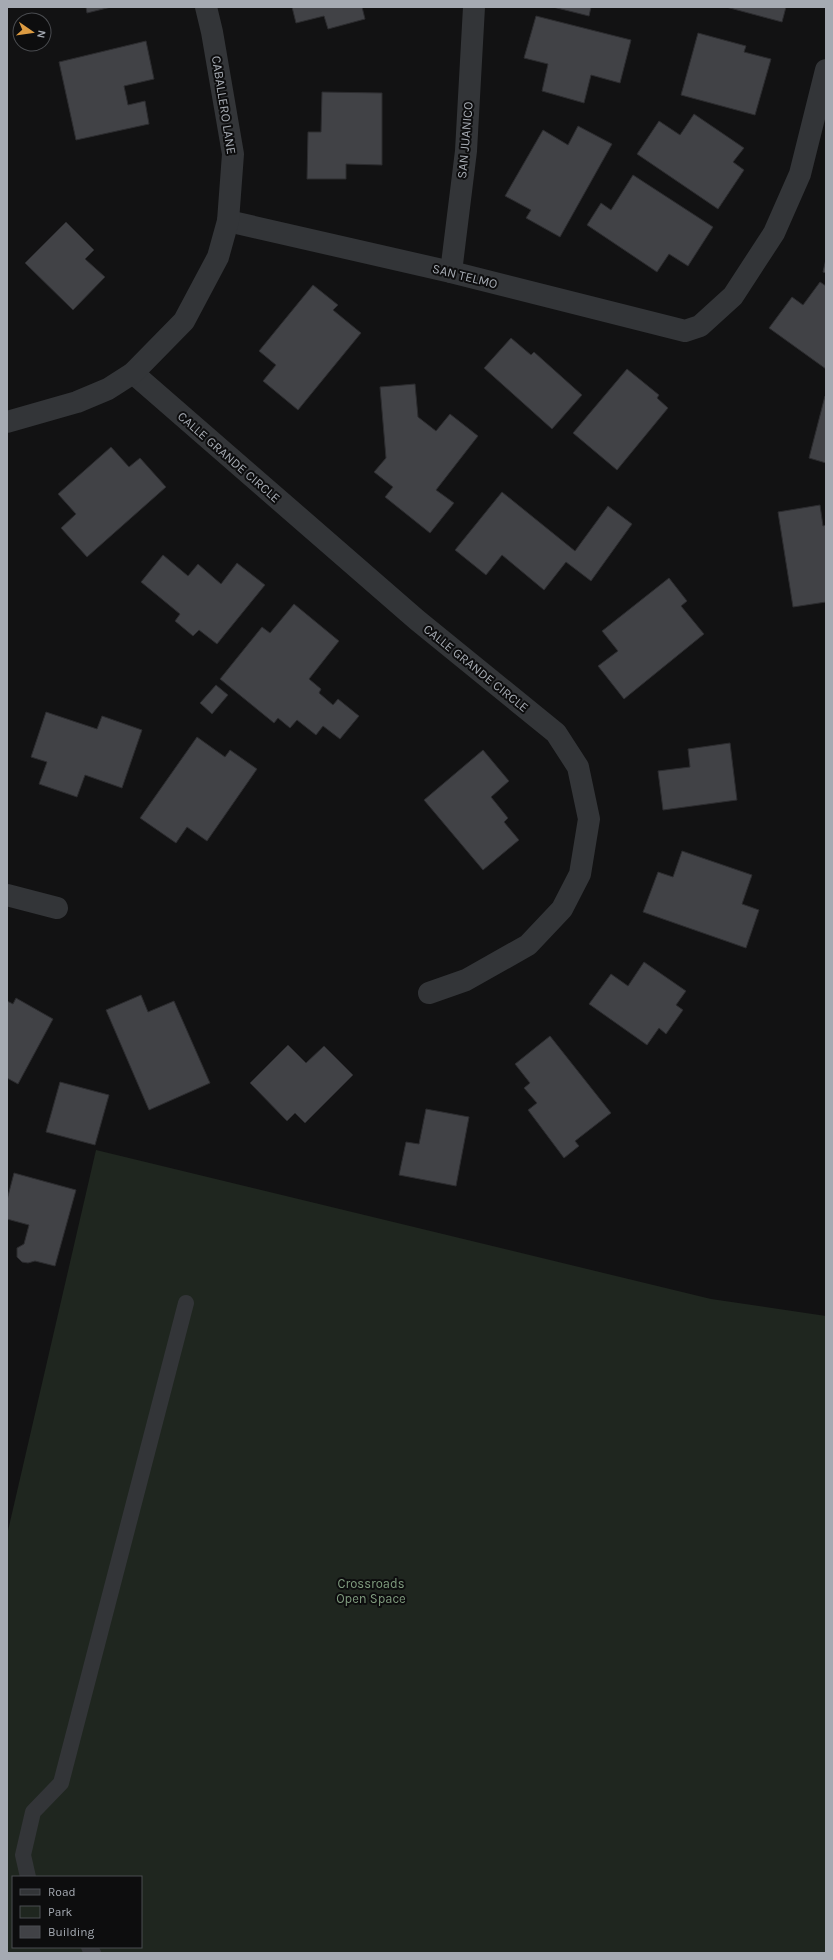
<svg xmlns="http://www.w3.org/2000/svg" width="833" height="1960" viewBox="0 0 833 1960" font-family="Karla,sans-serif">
	<rect width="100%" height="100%" fill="#121213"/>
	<path fill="#1f261f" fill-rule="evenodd" d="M96 1150 711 1299 826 1316V1953H7V1535ZM13 1877H141V1947H13Z"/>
	<g fill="#414246" stroke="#2c2c2f">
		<polygon points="86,7 111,7 87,13"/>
		<polygon points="292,7 362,7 365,19 328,29 324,16 296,23"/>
		<polygon points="553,7 591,7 589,16"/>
		<polygon points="726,7 786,7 782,22"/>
		<polygon points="536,16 631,40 620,83 591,75 584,103 542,91 548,64 524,58"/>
		<polygon points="698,33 746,46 744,52 771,59 755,115 681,95"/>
		<polygon points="146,41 154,79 124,86 128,105 145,101 149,124 76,140 59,62"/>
		<polygon points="322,92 382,93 382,165 346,164 346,179 307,179 308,132 321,132"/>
		<polygon points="694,114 744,148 733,162 744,170 718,209 637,154 659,121 680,135"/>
		<polygon points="578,126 612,144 560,237 526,218 531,210 505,196 543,130 568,145"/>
		<polygon points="633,175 713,227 688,266 669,254 657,272 587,225 601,203 611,210"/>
		<polygon points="66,222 94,250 85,259 105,277 73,310 25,263"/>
		<polygon points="826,259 826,273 823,272"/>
		<polygon points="820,282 826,286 826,369 769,328 792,297 803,305"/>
		<polygon points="313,285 338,305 333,310 361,333 298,410 263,381 276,365 259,351"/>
		<polygon points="511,338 531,355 534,352 582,395 552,429 484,368"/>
		<polygon points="627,369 659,395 657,398 668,408 617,470 573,433"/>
		<polygon points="415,384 418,417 436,431 450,414 478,436 436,490 454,503 430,533 385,497 393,487 374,472 386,458 380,387"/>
		<polygon points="825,396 826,396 826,463 809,458"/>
		<polygon points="111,447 129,467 140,458 166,487 87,557 61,528 76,514 58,494"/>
		<polygon points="502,492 575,551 608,506 632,524 591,581 566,562 544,590 502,555 486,575 455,550"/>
		<polygon points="820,505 823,526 826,525 826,602 793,607 778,512"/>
		<polygon points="163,555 188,576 198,564 221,584 237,563 265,585 217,644 199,630 193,636 175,621 180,614 141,582"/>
		<polygon points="669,578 687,601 681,606 704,634 624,699 598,666 618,651 602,631"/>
		<polygon points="294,604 339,641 309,679 321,689 319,693 333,705 338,699 359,716 340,739 323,726 316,735 297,720 290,728 278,718 274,723 220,679 262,627 270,633"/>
		<polygon points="216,685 228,695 212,714 200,703"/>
		<polygon points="46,712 97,729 102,716 142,730 122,788 85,775 77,797 39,784 47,762 31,757"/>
		<polygon points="197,737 225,757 230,750 257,769 207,841 187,827 176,843 140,818"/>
		<polygon points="730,743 737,800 663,810 658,771 690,767 688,749"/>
		<polygon points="483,750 509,781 491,797 508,818 504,822 519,840 483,870 424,800"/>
		<polygon points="682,851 752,875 742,904 759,910 746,948 643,912 658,872 673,877"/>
		<polygon points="644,962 686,991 676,1005 683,1010 666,1034 659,1028 647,1045 589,1004 611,974 628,986"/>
		<polygon points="141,995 148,1012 174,1001 210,1083 149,1110 106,1010"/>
		<polygon points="16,998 53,1019 18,1084 7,1078 7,1001 13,1004"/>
		<polygon points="550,1036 611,1113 575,1141 579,1146 564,1158 528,1110 537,1103 524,1088 530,1083 515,1064"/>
		<polygon points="288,1045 306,1063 324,1046 353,1075 305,1123 295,1113 287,1121 250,1083"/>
		<polygon points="60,1082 109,1095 95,1145 46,1132"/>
		<polygon points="426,1109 469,1117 456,1186 399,1175 406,1142 419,1144"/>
		<polygon points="14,1173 76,1190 55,1266 35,1261 28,1263 22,1262 17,1257 17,1248 24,1244 29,1225 7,1219 7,1200"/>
	</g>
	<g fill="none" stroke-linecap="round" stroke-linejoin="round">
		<g stroke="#333538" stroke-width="16">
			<polyline points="28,1877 23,1855 33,1812 61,1783 186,1303"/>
			<polyline points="89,1947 93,1953"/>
		</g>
		<g stroke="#333538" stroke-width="22">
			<polyline points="228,221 451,272 685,331 700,326 733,296 774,233 800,174 826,70"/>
			<polyline points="451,272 466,151 474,7"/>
			<polyline points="133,373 417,620 556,733 578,767 589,819 580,874 562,909 528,945 466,980 429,993"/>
			<polyline points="7,422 77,402 108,389 133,373 184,321 218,257 228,221 233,154 212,32 206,7"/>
			<polyline points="7,895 57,908"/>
		</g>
	</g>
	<g text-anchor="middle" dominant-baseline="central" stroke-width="4" stroke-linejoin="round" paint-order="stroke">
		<g font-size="13" fill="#a5aab2" stroke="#0d0d0e">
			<text transform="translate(224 105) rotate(81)">CABALLERO LANE</text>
			<text transform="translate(465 140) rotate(-85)">SAN JUANICO</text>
			<text transform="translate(465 276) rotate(14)">SAN TELMO</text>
			<text transform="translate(229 457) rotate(41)">CALLE GRANDE CIRCLE</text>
			<text transform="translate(476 668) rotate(39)">CALLE GRANDE CIRCLE</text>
		</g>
		<g font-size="13" fill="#7f9b7e" stroke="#0d0d0e">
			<text x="371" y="1583">Crossroads<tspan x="371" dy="15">Open Space</tspan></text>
		</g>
	</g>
	<rect width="833" height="1960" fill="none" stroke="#a5aab2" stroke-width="16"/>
	<rect x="12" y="1876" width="130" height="72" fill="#0d0d0e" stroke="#4a4c50"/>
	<rect x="20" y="1889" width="20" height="6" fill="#333538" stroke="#4a4c50"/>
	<text x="48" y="1896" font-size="12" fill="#a5aab2">Road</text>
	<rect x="20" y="1906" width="20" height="12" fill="#1f261f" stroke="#4a4c50"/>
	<text x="48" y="1916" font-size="12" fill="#a5aab2">Park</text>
	<rect x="20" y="1926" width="20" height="12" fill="#414246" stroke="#4a4c50"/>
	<text x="48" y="1936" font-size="12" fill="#a5aab2">Building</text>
	<g transform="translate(32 32) rotate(103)"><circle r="19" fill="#0d0d0e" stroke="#4a4c50"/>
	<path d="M0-3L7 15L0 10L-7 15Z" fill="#dc9b42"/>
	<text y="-6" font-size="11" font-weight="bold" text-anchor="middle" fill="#a5aab2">N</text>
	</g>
</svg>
